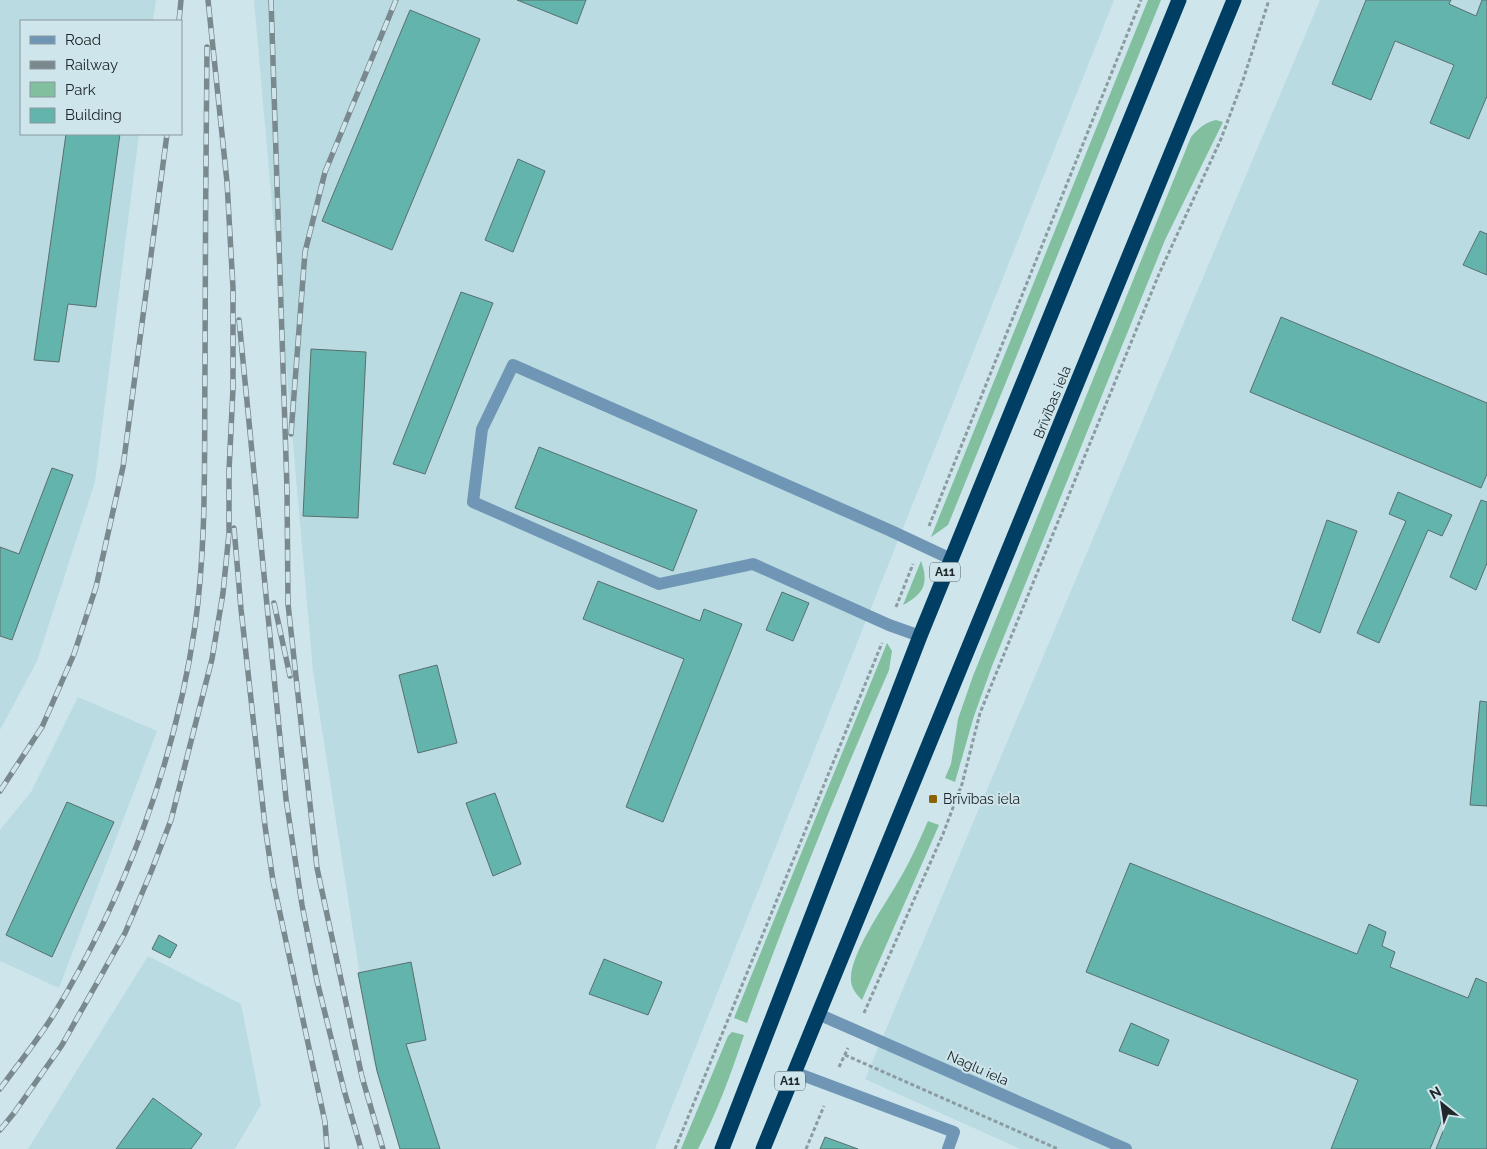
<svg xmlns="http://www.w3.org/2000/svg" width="1487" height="1149" viewBox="0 0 1487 1149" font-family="Raleway,sans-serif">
	<rect width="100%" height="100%" fill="#cee5eb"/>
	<g fill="#bbdbe3">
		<polygon points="0,0 156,0 153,21 21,21 21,134 139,134 95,482 37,661 0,730"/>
		<polygon points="254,0 1114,0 655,1149 405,1149 373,1061 313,671"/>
		<polygon points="1320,0 1487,0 1487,1149 1020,1149 865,1079"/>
		<polygon points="78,697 157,731 59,988 0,961 0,830 31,792"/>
		<polygon points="148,956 241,1004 261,1105 235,1149 28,1149"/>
	</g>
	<g fill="#81bf9f">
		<polygon points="1148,0 1161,0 948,525 931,537"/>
		<path d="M1216 120 1223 122 1165 240 992 666 974 716 955 782 945 778 951 764 958 719 973 676 1191 137C1198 129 1205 122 1216 120Z"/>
		<path d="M921 561C929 583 924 594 903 605Z"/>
		<path d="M887 643 892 651 889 670C838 786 791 904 747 1023L734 1018Z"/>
		<path d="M928 821 939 825 862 1000C855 993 850 986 851 976 853 951 882 909 895 887 908 866 918 844 928 821Z"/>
		<path d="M732 1032 744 1035C731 1074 717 1112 698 1149H681L728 1036Z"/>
	</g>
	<g fill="#63b4ac" stroke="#5a6f6d">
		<polygon points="517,0 586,0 577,24"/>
		<polygon points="1366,0 1451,0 1449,4 1476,16 1482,0 1487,0 1487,96 1469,139 1430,123 1454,65 1395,41 1371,100 1332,84"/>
		<polygon points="410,10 480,39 392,250 322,221"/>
		<polygon points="66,134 120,134 96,307 68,304 59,362 34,360"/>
		<polygon points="518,159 545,171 513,252 485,240"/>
		<polygon points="1480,231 1487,234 1487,275 1463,265"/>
		<polygon points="461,292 493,303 425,474 393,464"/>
		<polygon points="1281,317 1487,403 1487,474 1481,488 1250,392"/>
		<polygon points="311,349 366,352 358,518 303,516"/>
		<polygon points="539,447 697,510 673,571 515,508"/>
		<polygon points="52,468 73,475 12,640 0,636 0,547 19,554"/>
		<polygon points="1398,492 1452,515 1442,536 1428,530 1379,643 1357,633 1406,521 1389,514"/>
		<polygon points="1481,500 1487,502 1487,563 1476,590 1450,577"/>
		<polygon points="1327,520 1357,531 1320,633 1292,620"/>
		<polygon points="598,581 700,621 704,609 742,624 663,822 626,807 684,659 583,619"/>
		<polygon points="782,592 809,603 793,641 766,630"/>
		<polygon points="437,665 457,743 418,753 399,675"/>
		<polygon points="1480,701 1487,702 1487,806 1470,805"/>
		<polygon points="495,793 521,864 493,876 466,803"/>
		<polygon points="67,802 114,822 52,957 6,935"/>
		<polygon points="1130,863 1357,954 1369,924 1386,932 1382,946 1395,952 1390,967 1468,998 1476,978 1487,983 1487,1149 1436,1149 1449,1116 1444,1115 1430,1149 1331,1149 1358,1080 1086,972"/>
		<polygon points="159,935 177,945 170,958 152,949"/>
		<polygon points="604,959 662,982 648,1015 589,994"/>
		<polygon points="411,962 426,1040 406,1044 440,1149 400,1149 377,1071 358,973"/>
		<polygon points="1131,1023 1169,1040 1158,1066 1119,1051"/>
		<polygon points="153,1098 202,1134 191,1149 116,1149"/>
		<polygon points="825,1137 858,1149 820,1149"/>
	</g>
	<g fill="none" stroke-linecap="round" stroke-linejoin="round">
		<g stroke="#8b9ca1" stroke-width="3" stroke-dasharray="4 2.5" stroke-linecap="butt">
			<polyline points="929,526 1141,0"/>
			<polyline points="896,607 913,564"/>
			<polyline points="864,1013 943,834 962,784 980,713 1159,274 1221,139 1243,80 1269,0"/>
			<polyline points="845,1055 1058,1149"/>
			<polyline points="839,1067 848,1048"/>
			<polyline points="675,1149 882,643"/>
			<polyline points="806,1149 824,1106"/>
		</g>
		<g stroke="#6f97b5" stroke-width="12">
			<polyline points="920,636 889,625 753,564 659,584 473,502 482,429 513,365 889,530 951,559"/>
			<polyline points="794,1072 954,1132 948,1149"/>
		</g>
		<polyline stroke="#6f97b5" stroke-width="12" points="818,1014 1126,1149"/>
		<g stroke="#003f63" stroke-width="15">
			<polyline points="722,1149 920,636 1179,0"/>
			<polyline points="763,1149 1234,0"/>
		</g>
		<defs>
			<g id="rail">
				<polyline points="271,0 287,489 288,604 317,868 362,1077 383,1149"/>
				<polyline points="179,21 181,0"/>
				<polyline points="239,320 286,799 302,905 317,981 344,1090 361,1149"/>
				<polyline points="291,434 305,252 325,172 396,0"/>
				<polyline points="234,528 241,609 265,826 273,881 325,1122 327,1149"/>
				<polyline points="274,603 290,676"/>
				<polyline points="0,791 42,727 74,654 96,587 123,467 167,134"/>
				<path d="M0 1089C18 1064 38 1040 54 1014 125 897 175 762 195 626 207 540 204 456 205 370 205 262 206 155 207 47"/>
				<polyline points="0,1130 14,1113 62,1045 125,933 151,872 171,820 212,659 223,593 229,533 229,471 233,388 233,288 227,182 208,0"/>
			</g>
		</defs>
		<use href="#rail" stroke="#7a898e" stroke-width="5.5"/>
		<use href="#rail" stroke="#cee5eb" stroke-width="4" stroke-dasharray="11" stroke-linecap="butt"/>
	</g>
	<rect fill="#8c6304" stroke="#cee5eb" stroke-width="2" x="928" y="794" width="10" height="10" rx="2.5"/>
	<g text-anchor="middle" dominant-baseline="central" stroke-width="4" stroke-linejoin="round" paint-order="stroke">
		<g fill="#cee5eb" stroke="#546165" stroke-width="1">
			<rect x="930" y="562.5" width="30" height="19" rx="4"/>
			<rect x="775" y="1071.5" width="30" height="19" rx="4"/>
		</g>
		<g font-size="12" font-weight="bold" fill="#20282b">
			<text x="945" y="572">A11</text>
			<text x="790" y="1081">A11</text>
		</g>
		<g font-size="14" fill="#20282b" stroke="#cee5eb">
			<text transform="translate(1052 402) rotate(-68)">Brīvības iela</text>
			<text transform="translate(978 1068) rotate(24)">Naglu iela</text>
		</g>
		<g font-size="14" fill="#20282b" stroke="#cee5eb" text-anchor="start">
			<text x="943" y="799">Brīvības iela</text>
		</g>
	</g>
	<rect x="20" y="20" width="162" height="115" fill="#cee5eb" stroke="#88999e"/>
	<rect x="30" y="36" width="25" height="8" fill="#6f97b5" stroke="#88999e"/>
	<text x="65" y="45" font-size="15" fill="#20282b">Road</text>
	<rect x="30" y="61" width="25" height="8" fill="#7a898e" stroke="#88999e"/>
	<text x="65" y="70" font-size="15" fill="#20282b">Railway</text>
	<rect x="30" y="82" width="25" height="15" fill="#81bf9f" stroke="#88999e"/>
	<text x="65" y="95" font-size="15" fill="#20282b">Park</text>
	<rect x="30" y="108" width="25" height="15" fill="#63b4ac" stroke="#88999e"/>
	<text x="65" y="120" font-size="15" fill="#20282b">Building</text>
	<g transform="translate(1442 1104) rotate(330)" stroke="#cee5eb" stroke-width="4" paint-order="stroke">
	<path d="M0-4L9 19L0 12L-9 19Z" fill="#20282b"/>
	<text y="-8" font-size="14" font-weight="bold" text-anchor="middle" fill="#20282b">N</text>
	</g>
</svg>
